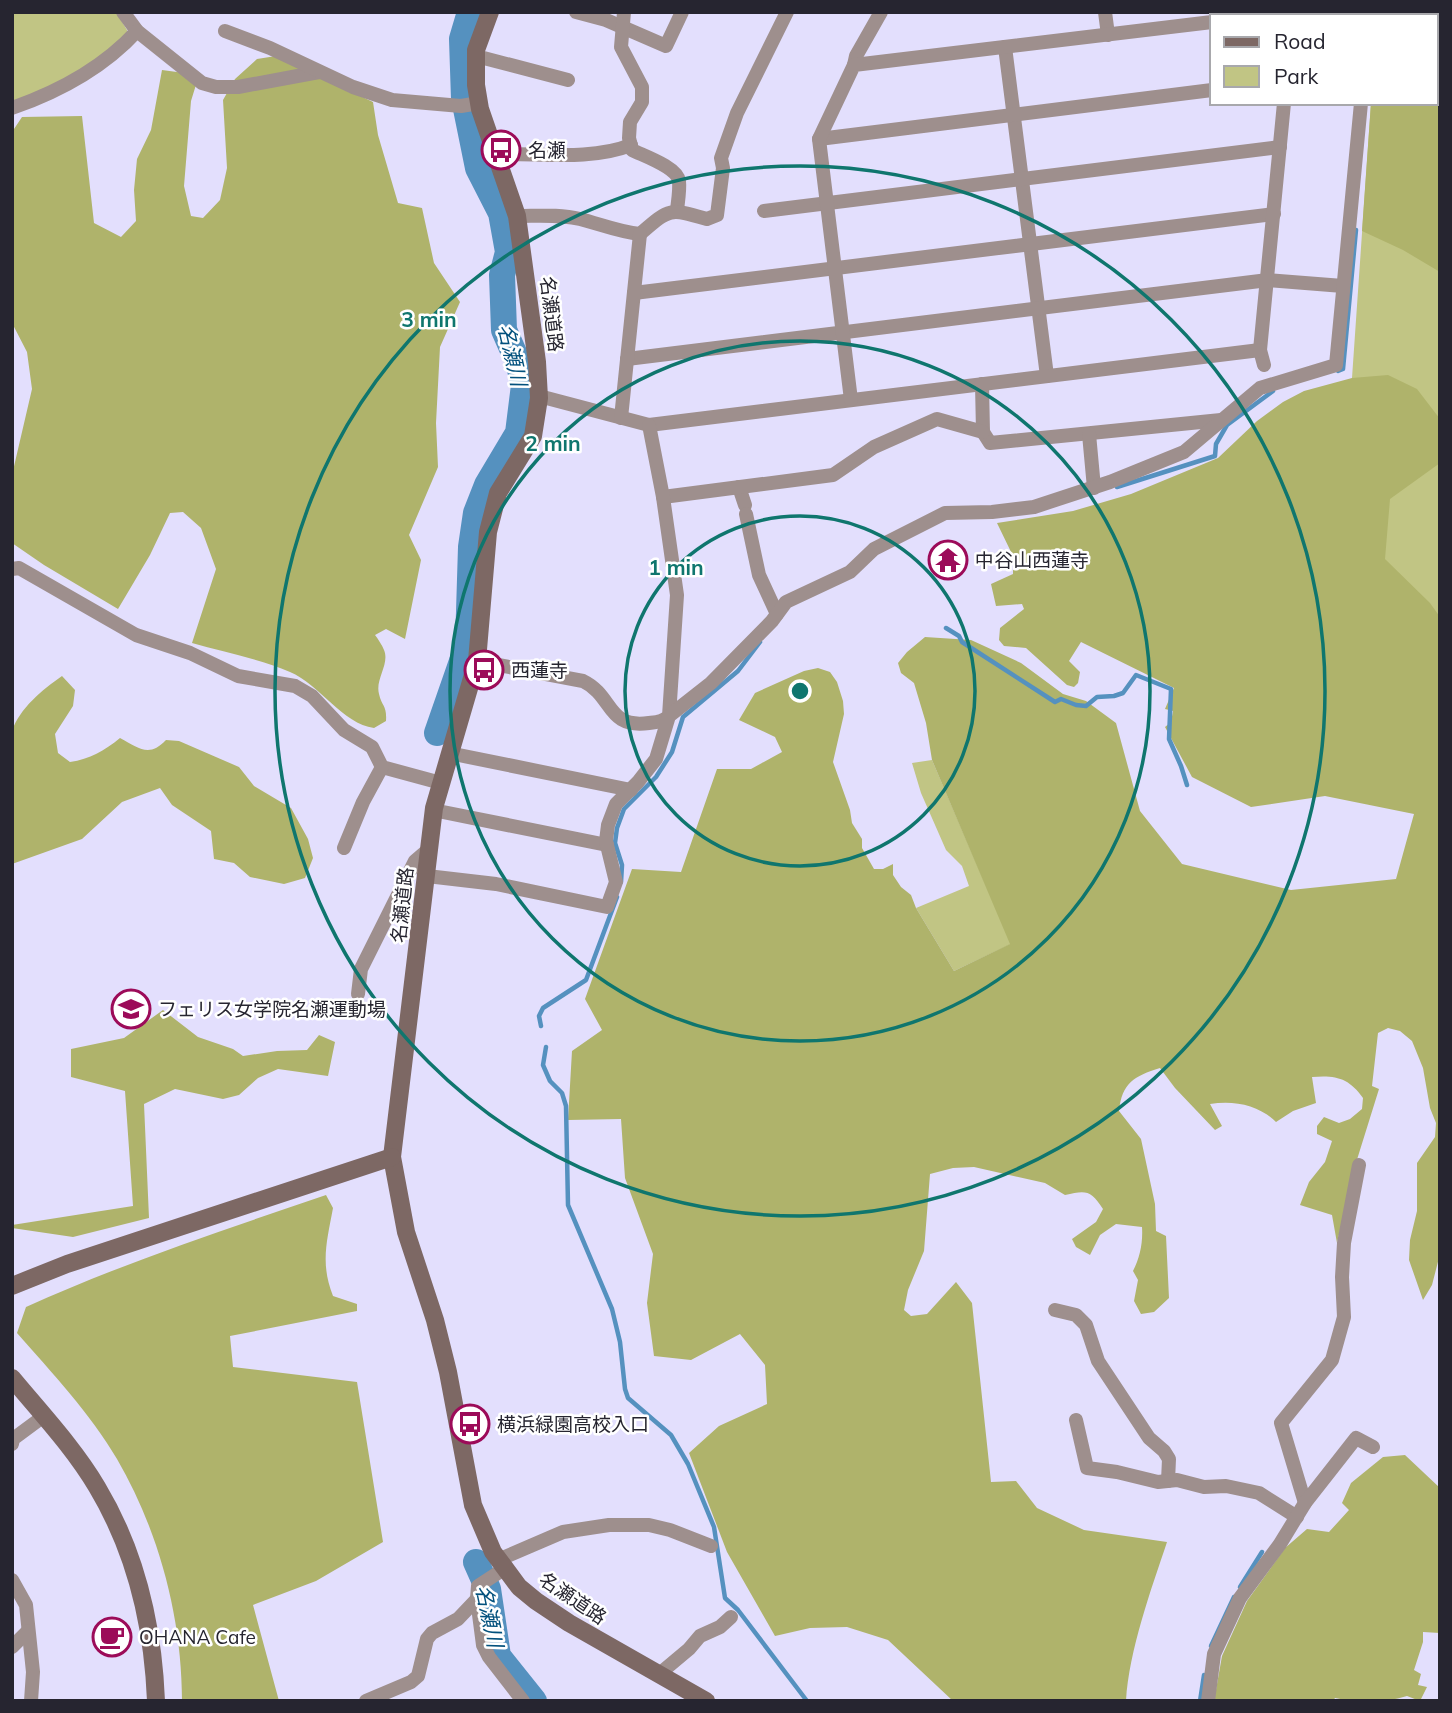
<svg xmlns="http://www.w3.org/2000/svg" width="1452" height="1713" viewBox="0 0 1452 1713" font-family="Mulish,'Noto Sans JP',sans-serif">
	<rect width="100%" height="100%" fill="#e3dffd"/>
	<g fill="#c1c584">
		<polygon points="12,12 116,12 127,30 127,37 80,72 12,106"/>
		<polygon points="1347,12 1440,12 1440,661 1312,479 1352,378 1371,103 1436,103 1436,16 1352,16"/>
		<polygon points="932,760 1011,944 954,971 916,908 969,886 962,866 946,850 921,793 912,763"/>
	</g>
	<g fill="#afb36b">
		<polygon points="1352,12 1440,12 1440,272 1403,250 1362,231 1371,103 1436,103 1436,16 1357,16"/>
		<path d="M276 56 373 102 378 135 398 203 422 208 434 263 460 302 440 347 436 423 438 467 409 535 421 560 405 639 386 629 375 635C378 639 382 645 384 650 390 664 375 679 379 694 382 707 387 705 386 721L374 728C343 724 319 684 290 672 260 659 223 652 192 643L216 569 201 528 183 512 170 513 150 555 118 609 44 565 12 543V475L32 389 27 352 12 323V132L22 117 82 116 94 223 121 237 136 221 134 190 137 159 151 130 162 70 199 75 191 101 184 186 191 216 203 218 220 200 227 168 223 100 235 79 257 59Z"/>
		<path d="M1388 375 1417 389 1440 419V463L1390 499 1385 559 1430 603 1440 617V1254L1432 1285 1423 1300 1409 1260 1410 1240 1417 1211V1163L1435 1137 1436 1123 1430 1108 1423 1068 1412 1041 1400 1031 1388 1028 1378 1033 1372 1086 1379 1089 1355 1166 1337 1243 1332 1215 1300 1205 1309 1182 1325 1162 1332 1141 1317 1134V1126L1324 1117 1339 1123 1350 1119 1362 1109 1363 1098C1349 1078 1336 1075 1312 1077L1316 1103 1293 1111 1276 1122C1259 1105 1234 1100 1210 1104L1222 1126 1215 1130 1175 1088 1160 1068C1134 1076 1122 1083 1119 1111L1141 1139 1155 1204 1156 1231 1166 1236 1169 1298 1154 1312 1141 1314 1134 1301 1138 1280 1133 1271C1140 1257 1143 1243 1142 1227L1116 1224 1100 1235 1090 1255 1076 1247 1072 1239 1096 1222 1103 1209C1091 1190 1086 1190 1065 1195L1045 1183 974 1167 953 1168 930 1174 924 1251 908 1290 904 1310 911 1316 927 1314 956 1282 972 1303 991 1482 1016 1481 1037 1508 1084 1530 1167 1542C1151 1590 1129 1650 1126 1701H953L888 1640 847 1627 810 1628 775 1636 727 1552 689 1453 719 1426 767 1404 765 1365 740 1334 691 1360 654 1356 647 1303 653 1254 625 1178 621 1119 568 1120 572 1051 602 1030 585 999 632 869 681 872 717 769H751L782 752 775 737 739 720 755 693 804 671 818 668 830 672 837 682 843 701 844 714 833 762 850 810 852 823 862 839V848L874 869H883L893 864V875L901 887 911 895 916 908 954 971 1010 944 932 760 926 723 914 683 901 673 898 663 907 652 925 637 971 640 1021 663 1063 694 1086 701 1116 723 1140 811 1182 864 1291 890 1396 879 1414 814 1325 796 1251 807 1192 777 1165 727 1171 722 1173 711 1165 709 1174 688 1081 642 1069 661 1080 672 1078 683 1074 687 1067 685 1026 648 1004 646 999 640 1000 628 1024 609 1022 604 996 606 991 584 1013 574V556L997 523 1073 511 1131 494 1218 458 1257 421 1283 402 1304 391 1352 378Z"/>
		<path d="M62 676 75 690 73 706 55 734 58 753 70 762C90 759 104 751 120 738 139 748 149 758 166 740L179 741 239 767 254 786 291 808 308 839 313 858 305 878 284 884 250 877 234 863 214 859 211 831 172 805 160 788 122 802 82 839 12 864V731C20 708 42 690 62 676Z"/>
		<polygon points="163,1010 198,1037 233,1049 243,1056 277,1051 307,1050 319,1035 335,1042 328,1076 278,1069 258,1078 239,1095 223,1099 175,1089 144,1104 149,1218 73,1237 12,1228 12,1225 133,1206 125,1091 71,1077 71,1049 124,1038"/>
		<path d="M326 1195 333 1208C327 1241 320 1263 333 1296L357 1304V1311L230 1336 233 1367 357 1382 383 1542 316 1581 253 1605 279 1701H182C182 1618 159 1531 117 1459 90 1413 52 1373 17 1333L26 1307C123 1263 224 1230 326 1195Z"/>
		<path d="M1405 1455 1440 1488V1633L1423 1632V1642L1414 1670 1421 1674 1418 1685 1427 1687 1420 1701 1407 1696C1385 1703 1358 1703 1335 1698L1333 1701H1214L1222 1656 1247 1601 1285 1548 1307 1529 1329 1532 1349 1510 1342 1503 1351 1483 1383 1457Z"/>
	</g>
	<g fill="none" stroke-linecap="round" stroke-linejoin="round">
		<g stroke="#5591bf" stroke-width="4.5">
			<polyline points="1384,16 1385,12"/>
			<polyline points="1338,371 1343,369 1356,230"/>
			<polyline points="1117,487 1215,456 1216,444 1227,425 1273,391"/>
			<polyline points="946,628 959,636 962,642 1055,702 1061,699 1076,705 1086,706 1097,697 1114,696 1123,693 1136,675 1171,689 1169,739 1181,766 1187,785"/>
			<polyline points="621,882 622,865 615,843 617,828 624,809 656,777 672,752 683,717 738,671 760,642"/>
			<polyline points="541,1026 539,1016 543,1008 586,980 617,897"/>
			<polyline points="546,1047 543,1065 550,1081 562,1093 566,1106 568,1205 612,1309 620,1342 625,1389 628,1398 671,1435 688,1464 714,1527 725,1598 738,1610 807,1701"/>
			<polyline points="1240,1587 1262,1552"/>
			<polyline points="1211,1646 1234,1597"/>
			<polyline points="1200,1701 1204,1675"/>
		</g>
		<g stroke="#5591bf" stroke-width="26">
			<polyline points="437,733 468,644 471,547 476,513 487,485 518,433 524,385 518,362 504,330 502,275 508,252 501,213 478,168 464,99 462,39 470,12"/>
			<polyline points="476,1562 488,1589 498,1656 534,1701"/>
		</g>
		<g stroke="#9e8f8d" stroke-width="14">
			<polyline points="123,12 137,31 202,83 216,87 238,87 319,72"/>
			<polyline points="576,12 606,20 666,46 682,12"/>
			<path d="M624 12 621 47 642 87V102L630 122 629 138 632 150C644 156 677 167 679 181 680 190 678 201 677 210"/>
			<polyline points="1105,12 1108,35"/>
			<polyline points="1264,16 1277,16"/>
			<polyline points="225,31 270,48 353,87 392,100 461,106 479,103"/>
			<polyline points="1005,47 1047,376"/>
			<polyline points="476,56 568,80"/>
			<polyline points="854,65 856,56 881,12"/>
			<path d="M12 108C58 92 104 67 137 31"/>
			<polyline points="819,139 1212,90"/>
			<path d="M496 154C540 153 590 161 631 145"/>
			<polyline points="764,211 1280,147"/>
			<path d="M517 216C538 216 559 214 580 219 600 224 619 232 640 234 670 208 669 208 707 219L717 215 723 168 721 158 737 113 787 12"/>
			<polyline points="634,293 1274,214"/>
			<polyline points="627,359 1268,280 1343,286"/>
			<polyline points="1264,365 1260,350 1284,103"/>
			<polyline points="982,384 983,432 990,443 1221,420"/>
			<polyline points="539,396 649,425 1260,350"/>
			<polyline points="851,400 819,139 854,65 1212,22"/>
			<polyline points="621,418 640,234"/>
			<polyline points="1089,434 1094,488"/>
			<polyline points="739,487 745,505"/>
			<polyline points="663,497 833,475 874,447 937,419 983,432"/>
			<polyline points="746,514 759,575 777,614"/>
			<polyline points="12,569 19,568 136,635 190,653 238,676 295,686 312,696 344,730 372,747 382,767 441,783"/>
			<path d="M477 661 583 681C614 696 606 729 649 723 658 722 662 722 669 716L677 595 663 497 649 425"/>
			<polyline points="449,753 631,790"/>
			<polyline points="433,810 607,845"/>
			<polyline points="344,848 363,802 382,767"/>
			<polyline points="427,876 496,884 607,907 616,882 606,841 608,825 616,804 638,782 656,759 669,716 711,683 772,621 786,602 850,572 874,549 945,513 992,512 1034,507 1110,482 1184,452 1260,388 1336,365 1361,103"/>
			<polyline points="358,994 361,969 415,861 429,849"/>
			<polyline points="1055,1310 1076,1315 1086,1325 1098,1361 1149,1438 1164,1451 1169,1459 1168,1481"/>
			<polyline points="1076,1420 1087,1468 1117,1472 1158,1482 1177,1480 1204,1487 1226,1486 1259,1493 1297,1517"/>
			<polyline points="12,1444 13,1439 44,1416"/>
			<polyline points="1305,1503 1281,1423 1332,1360 1344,1317 1342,1277 1344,1243 1359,1165"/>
			<polyline points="498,1560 563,1532 609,1525 649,1525 670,1530 711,1546"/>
			<polyline points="504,1569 478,1586 477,1599 483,1645 489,1657 523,1701"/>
			<polyline points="12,1580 26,1605 33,1672 31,1701"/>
			<polyline points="12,1647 28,1631"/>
			<polyline points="658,1675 689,1649 700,1636 720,1627 731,1617"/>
			<polyline points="366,1701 411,1682 418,1676 427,1639 432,1633 458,1619 477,1599"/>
			<polyline points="1208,1701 1214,1654 1240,1598 1280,1544 1305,1503 1356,1438 1373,1447"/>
		</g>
		<g stroke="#7d6864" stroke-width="18">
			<polyline points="490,12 476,50 476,85 480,109 517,216 537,362 539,398 533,436 498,493 488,532 477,661 434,808 392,1157 406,1232 435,1320 448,1372 473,1505 493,1552 519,1587 536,1601 569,1623 706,1701"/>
			<polyline points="12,1286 67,1264 392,1157"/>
			<path d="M12 1378C41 1413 74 1448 97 1487 136 1552 153 1626 156 1701"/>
		</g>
	</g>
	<g fill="none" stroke="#0f766e" stroke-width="3.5">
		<circle cx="800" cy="691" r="175"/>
		<circle cx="800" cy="691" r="350"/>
		<circle cx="800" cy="691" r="525"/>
	</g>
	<defs>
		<symbol id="bus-ring" viewBox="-11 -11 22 22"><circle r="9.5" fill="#fff" stroke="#9c0b59" stroke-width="1.5"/><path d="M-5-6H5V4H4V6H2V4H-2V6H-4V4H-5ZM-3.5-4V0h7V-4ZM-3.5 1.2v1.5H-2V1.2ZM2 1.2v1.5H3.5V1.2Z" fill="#9c0b59"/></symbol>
		<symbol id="temple-ring" viewBox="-11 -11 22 22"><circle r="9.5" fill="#fff" stroke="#9c0b59" stroke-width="1.5"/><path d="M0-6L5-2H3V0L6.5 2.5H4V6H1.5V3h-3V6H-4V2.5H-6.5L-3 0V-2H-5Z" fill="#9c0b59"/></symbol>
		<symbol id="university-ring" viewBox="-11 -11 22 22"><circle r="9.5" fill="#fff" stroke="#9c0b59" stroke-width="1.5"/><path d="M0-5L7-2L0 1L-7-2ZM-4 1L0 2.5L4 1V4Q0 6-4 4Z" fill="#9c0b59"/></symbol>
		<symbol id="cafe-ring" viewBox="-11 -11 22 22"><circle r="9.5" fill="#fff" stroke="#9c0b59" stroke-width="1.5"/><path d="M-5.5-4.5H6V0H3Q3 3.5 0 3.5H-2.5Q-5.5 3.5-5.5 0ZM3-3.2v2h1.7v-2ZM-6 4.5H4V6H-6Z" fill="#9c0b59"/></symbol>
	</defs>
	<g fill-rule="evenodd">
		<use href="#bus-ring" x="479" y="128" width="44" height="44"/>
		<use href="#temple-ring" x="926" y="538" width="44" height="44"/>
		<use href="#bus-ring" x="462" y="648" width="44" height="44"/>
		<use href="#university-ring" x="109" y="987" width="44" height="44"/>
		<use href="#bus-ring" x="448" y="1402" width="44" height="44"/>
		<use href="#cafe-ring" x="90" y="1615" width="44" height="44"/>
	</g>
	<g text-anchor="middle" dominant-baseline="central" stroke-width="5" stroke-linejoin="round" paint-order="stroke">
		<g font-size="19" fill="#262530" stroke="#fff" text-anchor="start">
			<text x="528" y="150">名瀬</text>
			<text x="975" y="560">中谷山西蓮寺</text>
			<text x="511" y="670">西蓮寺</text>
			<text x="158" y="1009">フェリス女学院名瀬運動場</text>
			<text x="497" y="1424">横浜緑園高校入口</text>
			<text x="139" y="1637">OHANA Cafe</text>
		</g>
		<g font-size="19" fill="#262530" stroke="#fff">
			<text transform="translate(552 314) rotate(83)">名瀬道路</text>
			<text transform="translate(402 905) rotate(-84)">名瀬道路</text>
			<text transform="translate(573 1598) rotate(34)">名瀬道路</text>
		</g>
		<g font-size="21" font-style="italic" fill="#03517d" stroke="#fff">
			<text transform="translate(513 355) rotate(77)">名瀬川</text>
			<text transform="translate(490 1616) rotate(78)">名瀬川</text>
		</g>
	</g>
	<circle cx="800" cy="691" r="10" fill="#0f766e" stroke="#fff" stroke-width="3.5"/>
	<g font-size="21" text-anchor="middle" font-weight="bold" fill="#0f766e" stroke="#fff" stroke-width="5" stroke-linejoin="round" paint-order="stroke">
		<text x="429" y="327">3 min</text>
		<text x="553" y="451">2 min</text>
		<text x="676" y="575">1 min</text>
	</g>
	<rect width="1452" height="1713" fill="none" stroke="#262530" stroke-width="28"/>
	<rect x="1210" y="14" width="228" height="91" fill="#ffffff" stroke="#a8a8ac" stroke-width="2"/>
	<rect x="1224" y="37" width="35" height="10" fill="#7d6864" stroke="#a8a8ac" stroke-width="2"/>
	<text x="1274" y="49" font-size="21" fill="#262530">Road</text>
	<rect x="1224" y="66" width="35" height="21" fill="#c1c584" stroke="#a8a8ac" stroke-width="2"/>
	<text x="1274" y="84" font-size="21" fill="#262530">Park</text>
</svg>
